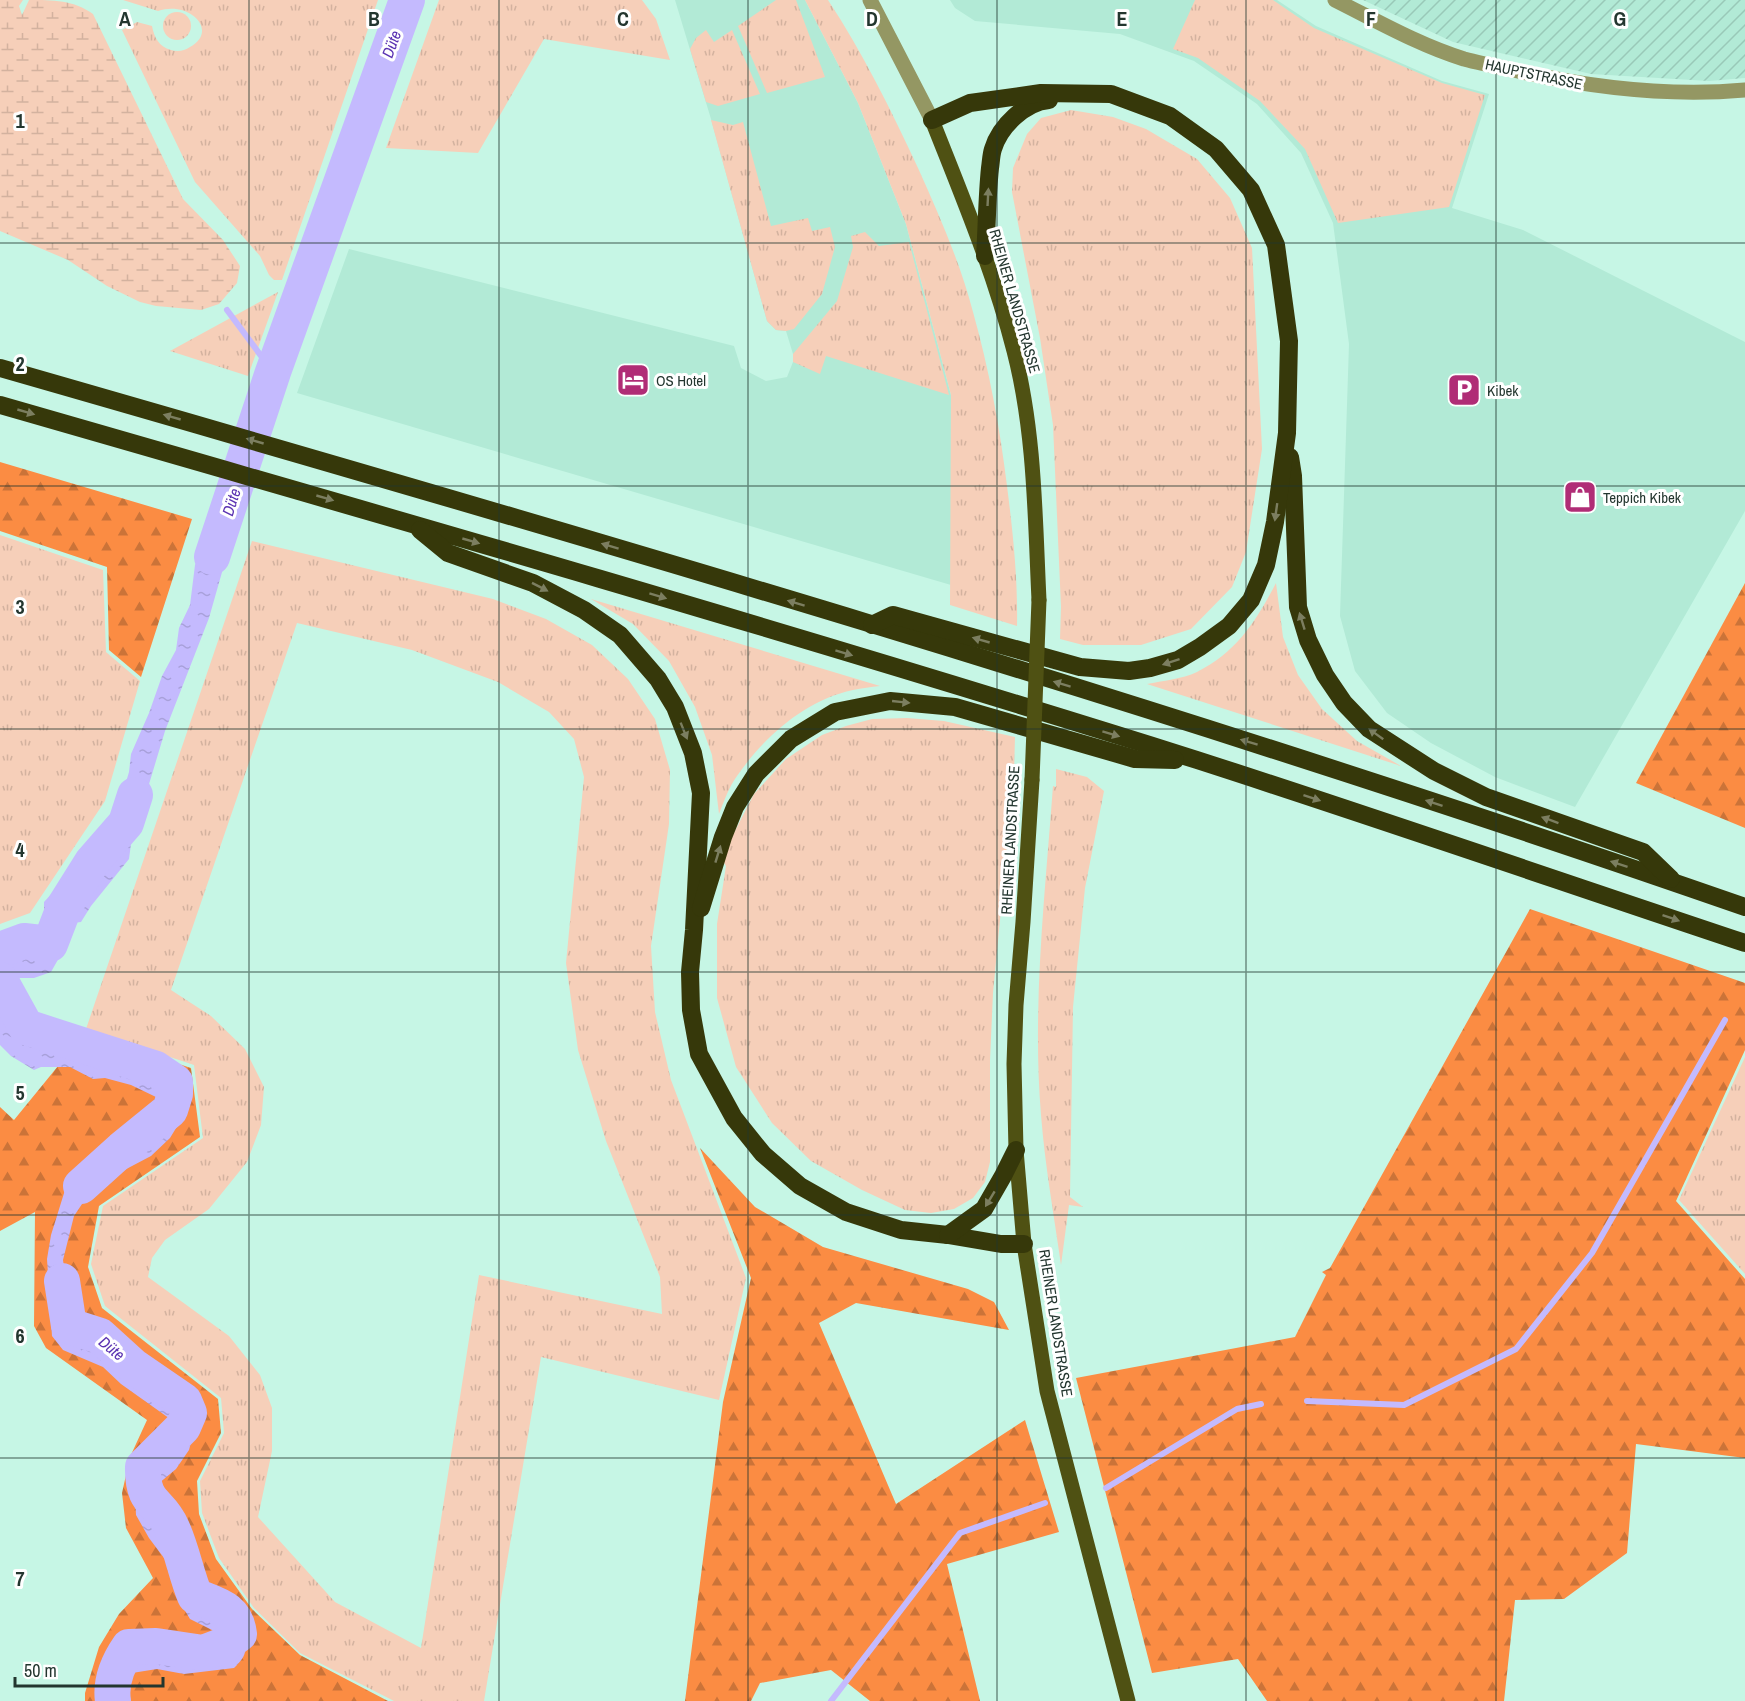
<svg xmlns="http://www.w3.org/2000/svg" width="1745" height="1701" viewBox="0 0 1745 1701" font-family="'Archivo Narrow',sans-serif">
	<defs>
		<pattern id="industrial-furrows" width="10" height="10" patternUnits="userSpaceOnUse" patternTransform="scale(1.5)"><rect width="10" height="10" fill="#b2ead6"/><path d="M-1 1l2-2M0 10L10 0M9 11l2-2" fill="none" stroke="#99c9b8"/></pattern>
		<pattern id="grass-tufts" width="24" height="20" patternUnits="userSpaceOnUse" patternTransform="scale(1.5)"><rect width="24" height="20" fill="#f6cfb9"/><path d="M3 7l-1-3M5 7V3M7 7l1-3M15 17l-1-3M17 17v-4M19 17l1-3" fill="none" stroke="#d3b29f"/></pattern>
		<pattern id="forest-firs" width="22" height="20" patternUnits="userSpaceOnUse" patternTransform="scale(1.5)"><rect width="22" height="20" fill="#fb8c43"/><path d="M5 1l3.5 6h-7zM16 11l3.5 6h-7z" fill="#cb7338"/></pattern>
		<pattern id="wetland-marsh" width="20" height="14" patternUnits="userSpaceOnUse" patternTransform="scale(1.5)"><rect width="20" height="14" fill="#f6cfb9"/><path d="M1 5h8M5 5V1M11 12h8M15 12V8" fill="none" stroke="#d3b29f"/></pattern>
		<pattern id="water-ripples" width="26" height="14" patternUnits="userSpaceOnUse" patternTransform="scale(1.5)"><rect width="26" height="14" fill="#c4bafe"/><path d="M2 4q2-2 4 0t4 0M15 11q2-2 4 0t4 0" fill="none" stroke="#a8a0da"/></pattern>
	</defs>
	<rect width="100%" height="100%" fill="#c6f6e5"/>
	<g fill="#b2ead6">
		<polygon points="675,0 805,0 858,103 906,224 951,395 951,585 297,393 349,249 734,346 741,368 766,381 787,377 793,362 793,354 786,331 776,330 767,321 711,119"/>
		<polygon points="950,0 1277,0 1316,26 1442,81 1489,94 1452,208 1523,230 1745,342 1745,511 1575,807 1495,777 1431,743 1387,713 1355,671 1340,616 1349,344 1333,223 1301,153 1257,104 1194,61 1120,34 975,21 955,8"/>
	</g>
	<polygon fill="url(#industrial-furrows)" points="1363,0 1745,0 1745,78 1709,81 1591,74 1453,42"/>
	<g fill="url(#grass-tufts)" fill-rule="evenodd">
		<path d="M123 0H378L282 280H274L269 275 260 256 195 182 122 30 137 22 152 26C154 37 159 47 171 50 178 52 184 51 190 47 220 30 188 0 158 11Z"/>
		<polygon points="439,0 642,0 656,19 670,60 544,39 478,153 386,148"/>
		<polygon points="776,0 796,0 825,77 767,93 738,26"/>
		<path d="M805 0H828C863 53 891 110 918 168 939 215 960 262 973 312 989 369 1000 428 1007 486 1013 533 1018 579 1017 626L950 605 951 395 906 224 858 103Z"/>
		<polygon points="1195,0 1273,0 1314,28 1442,83 1485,95 1449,207 1338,223 1305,149 1260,101 1198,58 1173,49"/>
		<circle cx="177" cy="26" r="14"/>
		<polygon points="706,30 714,42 732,30 760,94 718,106 706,102 690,49 696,38"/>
		<polygon points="1071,110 1113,117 1146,129 1197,159 1230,198 1252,248 1262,449 1246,552 1232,587 1191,629 1141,645 1083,645 1060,639 1061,607 1053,425 1040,338 1012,192 1013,168 1027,134 1041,118"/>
		<polygon points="711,120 733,125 743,122 771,226 808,218 812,231 830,227 835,247 822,294 794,329 786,331 776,330 767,321"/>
		<polygon points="865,232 879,246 909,242 949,395 826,356 820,374 793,362 793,354 837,301 853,247 851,236"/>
		<polygon points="278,292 248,376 170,351"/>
		<polygon points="0,535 103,570 106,652 140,681 105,801 30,913 0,924"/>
		<path d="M252 541 493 599 546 619 592 645 628 679 655 719 670 770 669 824 651 946 655 1012 671 1080 746 1278 719 1400 541 1357 484 1701H394L300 1653 254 1608 219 1558 202 1513 200 1481 224 1433 221 1398 105 1306 91 1264 103 1206 203 1138 194 1065 86 1029ZM297 623 412 650 498 682 549 712 574 739 584 777 566 963 578 1050 606 1141 660 1277 662 1314 479 1275 421 1648 335 1602 258 1517 272 1451V1408L260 1375 229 1336 148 1277 152 1258 165 1240 209 1209 247 1162 261 1125 264 1087 245 1049 211 1016 171 990Z"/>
		<path d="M1276 583 1283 637 1298 675 1322 709 1357 741 1401 766 1147 684C1162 681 1182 679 1197 672 1237 652 1256 621 1276 583Z"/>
		<path d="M591 599 880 686C871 687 862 688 853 690 805 700 764 737 737 776 729 787 724 801 719 814L712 755 695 707 669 661 633 624Z"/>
		<polygon points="907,718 944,721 1015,737 1014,774 993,993 990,1060 990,1162 985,1182 973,1198 954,1209 931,1213 905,1210 862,1190 811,1161 772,1123 736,1067 717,998 717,924 726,866 721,858 754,794 786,759 822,735 846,726 872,719"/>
		<path d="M1056 769 1087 777 1104 791 1085 888 1073 1007 1070 1197 1083 1207 1069 1205 1061 1265C1054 1215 1045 1166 1041 1115 1032 1006 1045 895 1053 786L1056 787Z"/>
		<polygon points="1745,1057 1745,1274 1679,1200"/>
	</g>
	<g fill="url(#forest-firs)">
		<polygon points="0,462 192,519 141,677 109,650 107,567 0,531"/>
		<polygon points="1745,583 1745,828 1636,783"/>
		<polygon points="1530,909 1745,983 1745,1050 1676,1201 1745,1279 1745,1458 1636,1444 1627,1553 1564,1599 1515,1600 1504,1701 1267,1701 1238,1659 1152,1673 1076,1378 1295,1337 1326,1275 1322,1272 1330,1268"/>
		<polygon points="85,1033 191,1068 200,1137 99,1206 88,1267 102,1308 218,1399 221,1433 197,1481 199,1514 216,1559 252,1609 300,1655 388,1701 85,1701 85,1693 99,1647 119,1614 153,1578 126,1528 122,1493 130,1457 147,1420 46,1348 34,1326 35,1212 0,1231 0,1107 14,1120"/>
		<polygon points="700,1148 755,1207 823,1247 968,1289 994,1302 1009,1330 856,1303 819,1323 896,1504 1025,1420 1059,1532 947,1564 980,1701 870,1701 831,1670 760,1683 751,1701 685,1701 723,1402 751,1278"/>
	</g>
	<path fill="url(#wetland-marsh)" d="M0 0H23L19 6 22 15 29 0C53 0 74 0 93 14L183 199 223 240 240 266 237 283 219 304 201 310 156 306 140 302 107 286 68 260 0 231Z"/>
	<path fill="url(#water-ripples)" d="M220 509 244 514 230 544 209 618 165 731 131 844 129 859 91 906 81 922 73 923 64 949 51 972 34 978H7L4 987 22 1017 53 1043 107 1058 141 1070 167 1083 180 1092 184 1115 170 1138 151 1156 113 1176 91 1182 88 1195 74 1216 63 1260 74 1334 96 1342 112 1352 129 1373 178 1405 190 1416 194 1431 189 1450 176 1469 158 1484 153 1496 155 1509 173 1532 184 1559 197 1604C215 1614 252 1625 245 1652 244 1658 238 1664 234 1668L184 1674 157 1669 132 1673 122 1689 119 1701H102C105 1681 109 1667 123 1652 129 1651 136 1650 142 1651 159 1653 201 1664 216 1652 222 1647 220 1641 220 1634L190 1619 181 1604 175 1587 174 1574 164 1558 149 1538 136 1515 135 1494 142 1476 167 1452 177 1430 173 1421 121 1384 103 1367 63 1350 52 1336 47 1259 51 1235 65 1190 83 1167 104 1160 147 1136 158 1125 166 1109 156 1097 131 1085 105 1078 93 1079 70 1067H41L34 1070 11 1056 0 1045V955L5 953 19 955 33 953 42 943 48 931 44 920V902L55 890 83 884 111 844 120 817V802L129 772 131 754 149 713 162 676 176 650 179 628 190 605 195 565Z"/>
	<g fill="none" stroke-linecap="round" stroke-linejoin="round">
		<g stroke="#c4bafe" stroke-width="6">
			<polyline points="227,310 273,372"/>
			<polyline points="1307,1401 1404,1405 1516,1349 1592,1253 1725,1020"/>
			<polyline points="1106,1488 1237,1409 1261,1404"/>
			<polyline points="831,1701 960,1533 1045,1503"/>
		</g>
		<g stroke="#c4bafe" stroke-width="36">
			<polyline points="212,557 273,372 407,0"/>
			<polyline points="0,950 24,941 50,944 65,905 92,862 126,823 135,795"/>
			<polyline points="0,980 26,1027 156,1069 175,1082 175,1094 170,1110 122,1149 81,1186"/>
			<path d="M62 1281 69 1326 100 1336 133 1366 184 1401 189 1413 183 1427 143 1467C142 1506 160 1500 172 1528 182 1550 186 1574 195 1596 217 1605 236 1608 239 1634L224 1645 203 1653 156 1646 129 1647C118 1663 110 1681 113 1701"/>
		</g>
		<g stroke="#949763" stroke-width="15">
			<polyline points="870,0 932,120"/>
			<path d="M1335 0C1377 21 1419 45 1464 59 1479 63 1494 66 1509 69 1586 87 1666 97 1745 90"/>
		</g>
		<g stroke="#4f5113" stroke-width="15">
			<path d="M932 120C962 196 994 272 1014 351 1035 432 1035 518 1039 600"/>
			<polyline points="1032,780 1023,922 1016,1005 1014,1064 1016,1150 1024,1244 1047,1391 1128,1701"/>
		</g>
		<g stroke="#36380a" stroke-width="18">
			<path d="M985 256C987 226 987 197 990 168 991 162 991 155 993 149 1000 126 1025 102 1049 100"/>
			<path d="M0 368C585 536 1170 707 1745 907"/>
			<path d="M0 405C400 520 800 635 1197 760 1380 819 1562 882 1745 943"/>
			<polyline points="1290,457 1293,476 1298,607 1308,640 1325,675 1344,703 1369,729 1434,771 1486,797 1643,852 1671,879"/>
			<polyline points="420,530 448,553 533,583 584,610 620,635 658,679 675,707 693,753 701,793 694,930 690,972 691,1010 699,1054 734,1118 763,1154 800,1186 846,1212 901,1230 948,1235 1001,1244 1024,1244"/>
			<polyline points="872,625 893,615 1080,667 1129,671 1150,668 1178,660 1200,647 1229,626 1251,600 1266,565 1275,522 1287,433 1289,341 1276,245 1251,190 1216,149 1170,116 1111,94 1041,93 970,103 932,120"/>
			<polyline points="701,908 723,837 735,807 756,774 791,739 835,712 890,701 955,707 1135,759 1175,760"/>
			<polyline points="948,1235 984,1209 1003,1176 1016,1150"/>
		</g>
		<polyline stroke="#4f5113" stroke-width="15" points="1032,780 1039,600"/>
	</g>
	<defs><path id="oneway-solid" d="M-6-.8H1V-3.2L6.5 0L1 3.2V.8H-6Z" transform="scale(1.5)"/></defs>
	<g fill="#7c7e60">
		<use href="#oneway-solid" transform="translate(988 197) rotate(-87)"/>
		<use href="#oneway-solid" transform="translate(26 412) rotate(16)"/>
		<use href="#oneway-solid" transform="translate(172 417) rotate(-164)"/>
		<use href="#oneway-solid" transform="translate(255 441) rotate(-164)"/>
		<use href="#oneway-solid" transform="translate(325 498) rotate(16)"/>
		<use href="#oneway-solid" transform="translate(1276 512) rotate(98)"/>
		<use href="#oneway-solid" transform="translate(471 541) rotate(16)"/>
		<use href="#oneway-solid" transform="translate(610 546) rotate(-163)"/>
		<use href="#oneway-solid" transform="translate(540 587) rotate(27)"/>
		<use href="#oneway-solid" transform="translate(658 596) rotate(17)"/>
		<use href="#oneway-solid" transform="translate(796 603) rotate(-163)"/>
		<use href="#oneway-solid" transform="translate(1302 621) rotate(-107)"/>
		<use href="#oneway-solid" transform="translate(981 640) rotate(-164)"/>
		<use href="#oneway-solid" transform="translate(844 653) rotate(17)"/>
		<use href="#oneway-solid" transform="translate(1171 662) rotate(162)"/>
		<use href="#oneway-solid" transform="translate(1062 684) rotate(-163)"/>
		<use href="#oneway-solid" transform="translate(901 702) rotate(6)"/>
		<use href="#oneway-solid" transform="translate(684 731) rotate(68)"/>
		<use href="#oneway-solid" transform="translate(1111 734) rotate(17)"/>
		<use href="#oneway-solid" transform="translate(1376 734) rotate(-144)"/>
		<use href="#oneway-solid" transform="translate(1249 742) rotate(-163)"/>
		<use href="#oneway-solid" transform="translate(1312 798) rotate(18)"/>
		<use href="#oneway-solid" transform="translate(1434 803) rotate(-162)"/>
		<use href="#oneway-solid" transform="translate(1550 820) rotate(-160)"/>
		<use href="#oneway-solid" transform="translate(718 854) rotate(-73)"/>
		<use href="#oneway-solid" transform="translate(1619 864) rotate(-162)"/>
		<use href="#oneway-solid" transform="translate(1671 918) rotate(19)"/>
		<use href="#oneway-solid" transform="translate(990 1199) rotate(121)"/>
	</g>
	<path fill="none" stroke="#23362f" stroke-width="1.5" stroke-opacity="0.55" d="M249 0V1701M499 0V1701M748 0V1701M997 0V1701M1246 0V1701M1496 0V1701M0 243H1745M0 486H1745M0 729H1745M0 972H1745M0 1215H1745M0 1458H1745"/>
	<defs>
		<symbol id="hotel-square" viewBox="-11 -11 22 22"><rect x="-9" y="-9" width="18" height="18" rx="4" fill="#b02d76" stroke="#fff"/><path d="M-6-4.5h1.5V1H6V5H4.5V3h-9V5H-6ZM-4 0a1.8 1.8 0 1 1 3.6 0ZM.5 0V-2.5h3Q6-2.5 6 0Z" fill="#fff"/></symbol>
		<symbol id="parking-square" viewBox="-11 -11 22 22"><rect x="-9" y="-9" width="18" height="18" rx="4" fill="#b02d76" stroke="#fff"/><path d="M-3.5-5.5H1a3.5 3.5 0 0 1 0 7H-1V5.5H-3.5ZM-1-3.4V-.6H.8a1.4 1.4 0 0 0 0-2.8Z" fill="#fff"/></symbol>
		<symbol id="shop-square" viewBox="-11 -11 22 22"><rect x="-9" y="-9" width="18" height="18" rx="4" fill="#b02d76" stroke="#fff"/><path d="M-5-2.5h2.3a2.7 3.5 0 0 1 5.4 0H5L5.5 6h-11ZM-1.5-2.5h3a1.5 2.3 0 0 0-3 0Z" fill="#fff"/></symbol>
	</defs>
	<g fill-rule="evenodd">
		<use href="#hotel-square" x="614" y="361" width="38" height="38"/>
		<use href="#parking-square" x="1445" y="371" width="38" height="38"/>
		<use href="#shop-square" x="1561" y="478" width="38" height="38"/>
	</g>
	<g text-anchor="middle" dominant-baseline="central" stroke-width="6" stroke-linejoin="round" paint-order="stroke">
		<g font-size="15" fill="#23362f" stroke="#fff">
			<text transform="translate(1534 74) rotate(12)">HAUPTSTRASSE</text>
			<text transform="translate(1015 301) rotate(74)">RHEINER LANDSTRASSE</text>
			<text transform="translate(1010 840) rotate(-87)">RHEINER LANDSTRASSE</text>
			<text transform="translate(1056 1323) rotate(81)">RHEINER LANDSTRASSE</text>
		</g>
		<g font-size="15" fill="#23362f" stroke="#fff" text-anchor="start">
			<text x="656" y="380">OS Hotel</text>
			<text x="1487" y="390">Kibek</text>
			<text x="1603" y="497">Teppich Kibek</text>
		</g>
		<g font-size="16" font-style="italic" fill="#5b33b2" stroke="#fff">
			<text transform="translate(391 44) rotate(-70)">Düte</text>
			<text transform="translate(231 502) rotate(-72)">Düte</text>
			<text transform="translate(112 1348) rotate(40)">Düte</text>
		</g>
	</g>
	<g font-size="20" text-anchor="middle" font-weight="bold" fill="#23362f" stroke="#fff" stroke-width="6" stroke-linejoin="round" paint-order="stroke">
		<text x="125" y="26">A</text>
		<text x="374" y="26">B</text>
		<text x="623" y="26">C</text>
		<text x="872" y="26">D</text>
		<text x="1122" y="26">E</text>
		<text x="1371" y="26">F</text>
		<text x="1620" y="26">G</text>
		<text x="20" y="128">1</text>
		<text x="20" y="371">2</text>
		<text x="20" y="614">3</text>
		<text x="20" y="857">4</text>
		<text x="20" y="1100">5</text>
		<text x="20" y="1343">6</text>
		<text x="20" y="1586">7</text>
	</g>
	<path d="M15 1677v9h148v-9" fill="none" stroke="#23362f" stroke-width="3"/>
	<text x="24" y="1677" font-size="18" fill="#23362f" stroke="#ffffff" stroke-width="4.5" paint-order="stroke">50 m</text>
</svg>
